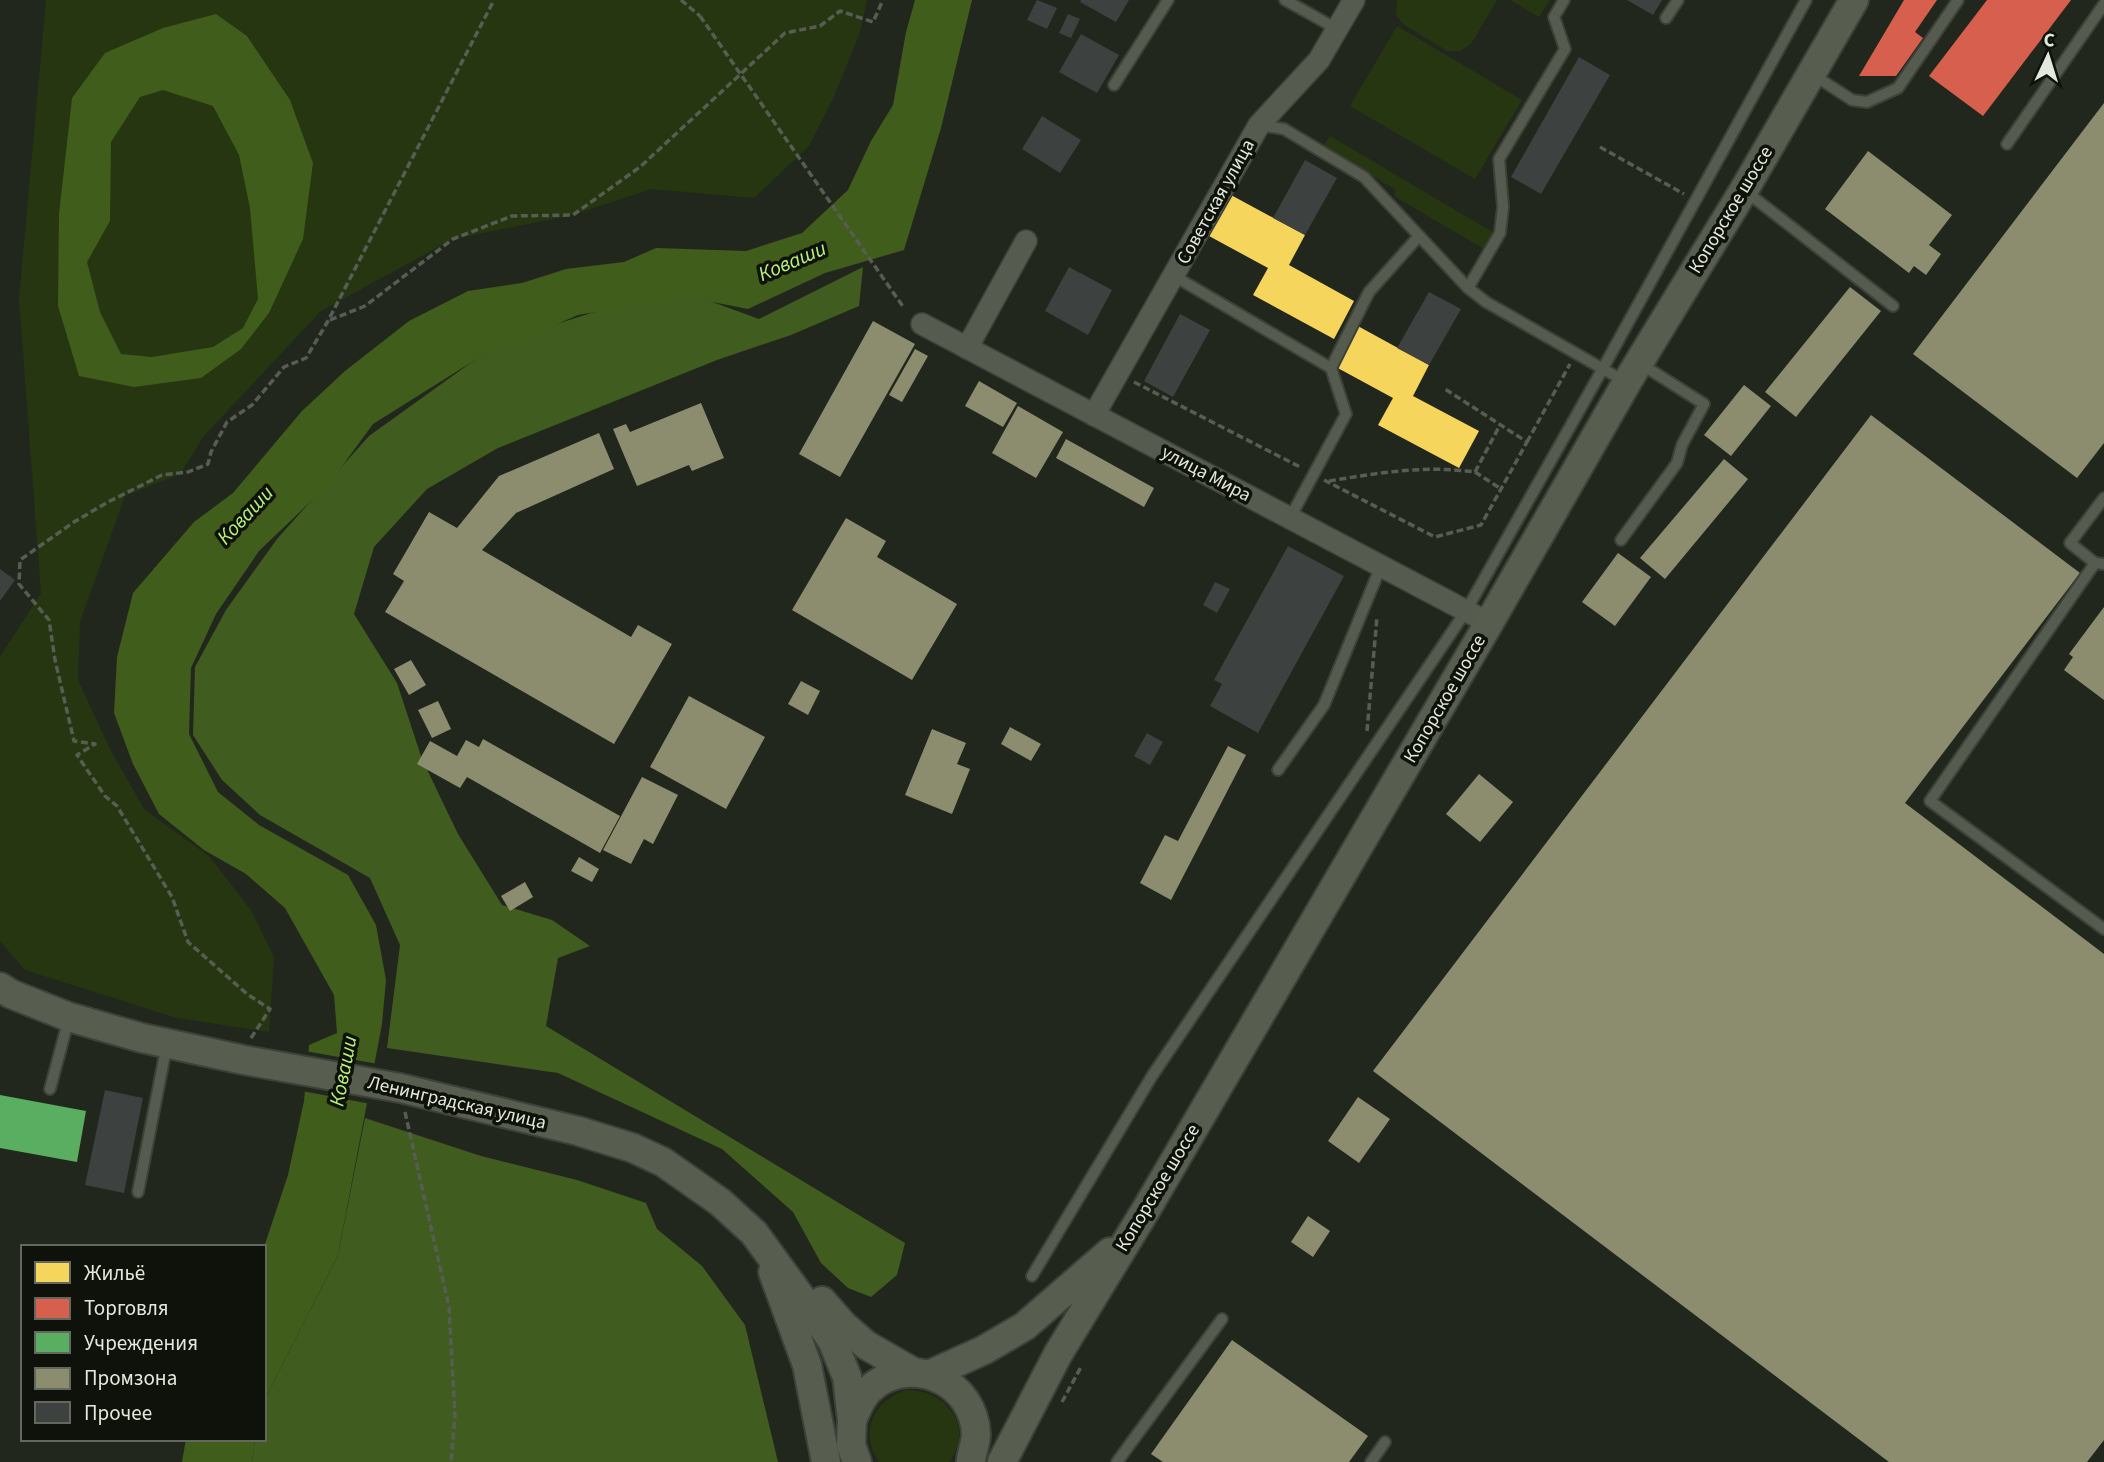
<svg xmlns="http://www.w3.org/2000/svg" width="2104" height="1462" viewBox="0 0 2104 1462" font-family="'Source Sans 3',sans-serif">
	<rect width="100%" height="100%" fill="#22271d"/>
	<g fill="#253610">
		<polygon points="46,0 867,0 860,32 833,99 809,146 754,198 651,189 573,215 453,239 321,311 204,436 180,474 125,496 80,622 78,680 111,751 145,810 209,856 251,910 274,957 269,1032 177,1018 25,970 0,941 0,657 41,593 19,299"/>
		<polygon points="1397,0 1497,0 1471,44 1460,51 1447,51 1403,24 1396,15"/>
		<polygon points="1510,0 1550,0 1539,17"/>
		<polygon points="1397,26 1522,100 1475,179 1350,106"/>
		<polygon points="1330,136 1494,233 1484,249 1394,196 1396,190 1323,147"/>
		<path d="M906 1390C945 1389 976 1427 949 1462H879C858 1432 874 1400 906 1390Z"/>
	</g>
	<g fill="#405c1f">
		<polygon points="863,267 859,306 791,335 717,360 498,448 427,489 374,547 354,614 397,683 422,759 458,834 502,905 552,920 590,946 558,958 546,1026 905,1243 897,1275 871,1297 848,1288 821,1263 793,1212 722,1149 558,1073 387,1048 400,945 370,878 260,815 222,780 193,735 195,667 226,610 277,539 369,436 476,359 541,329 610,307 685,292 759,319"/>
		<polygon points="365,1118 481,1156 577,1180 646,1203 657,1229 702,1266 745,1325 778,1462 252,1462 255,1439 264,1439 264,1401 338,1255"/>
	</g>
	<g fill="#405d1c" fill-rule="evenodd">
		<polygon points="915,0 972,0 941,128 904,250 825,273 748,309 687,297 578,315 475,360 373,424 329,484 259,551 216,614 191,668 189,734 218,792 259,825 348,875 376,925 386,980 382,1024 338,1255 264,1401 264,1247 288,1175 304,1101 309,1045 337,1033 334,995 285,908 246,874 204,850 159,814 133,764 114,713 117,657 133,593 194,522 233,493 302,411 345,371 409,321 468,291 522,283 566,269 624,262 656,248 746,251 802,233 848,190 871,141 893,105 906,32"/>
		<path d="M216 14 247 36 290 100 313 163 303 239 269 313 241 349 201 378 134 387 79 376 58 306 59 214 72 98 105 53 163 28ZM163 90 213 106 239 155 250 208 258 299 243 328 213 347 152 357 121 354 100 312 87 262 110 221 111 142 140 97Z"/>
		<polygon points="186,1439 255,1439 252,1462 182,1462"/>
	</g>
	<polygon fill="#22271d" points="305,1051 378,1064 371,1104 302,1091"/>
	<g fill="#f6d55c">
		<polygon points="1231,195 1305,235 1289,265 1354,301 1334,339 1253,295 1268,268 1209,236"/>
		<polygon points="1356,325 1429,365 1413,396 1479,431 1459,468 1378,425 1393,398 1334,366"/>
	</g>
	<g fill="#d6604d">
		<polygon points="1904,0 1937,0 1915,32 1923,38 1896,76 1859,76"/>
		<polygon points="1987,0 2071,0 1983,116 1929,76"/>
	</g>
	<polygon fill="#5aae61" points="0,1095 86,1111 77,1162 0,1148"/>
	<g fill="#8c8c6e">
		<polygon points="2104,103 2104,443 2077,478 1913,354"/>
		<polygon points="1868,151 1952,215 1929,245 1941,254 1926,275 1914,266 1909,273 1825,209"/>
		<polygon points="1850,287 1881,311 1796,417 1765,392"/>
		<polygon points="873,321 915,344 840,477 799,454"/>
		<polygon points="915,349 928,356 902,402 889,395"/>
		<polygon points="979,381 1017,403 1003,427 965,406"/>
		<polygon points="1744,385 1771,406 1731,456 1704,435"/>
		<polygon points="701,403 724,458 692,471 689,465 637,486 613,429 626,424 630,432"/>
		<polygon points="1018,406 1063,432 1036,478 992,453"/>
		<polygon points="1871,415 2080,573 1905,803 2104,954 2104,1440 2087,1462 1889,1462 1373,1071"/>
		<polygon points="599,433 614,469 516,513 482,550 631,637 638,625 672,644 614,744 385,612 404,581 393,574 429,512 457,528 499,476"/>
		<polygon points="1066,439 1154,488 1144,507 1056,458"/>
		<polygon points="1724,459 1748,479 1665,579 1640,558"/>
		<polygon points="846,518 886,541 877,557 957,604 912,680 792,610"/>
		<polygon points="1618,553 1651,577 1615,626 1582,602"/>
		<polygon points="2104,607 2104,700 2064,670 2073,657 2069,654"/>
		<polygon points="411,660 426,685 409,695 394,669"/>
		<polygon points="801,681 820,691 808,715 788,704"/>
		<polygon points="689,696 765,737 726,809 650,767"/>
		<polygon points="438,701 451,729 432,738 418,710"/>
		<polygon points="1010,727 1041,744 1031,761 1001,744"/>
		<polygon points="932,729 966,743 957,764 970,769 952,814 905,795"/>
		<polygon points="483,739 620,816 600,853 467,777 460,788 417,764 430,741 457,756 466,740 479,747"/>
		<polygon points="1228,746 1246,755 1171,900 1140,883 1165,835 1178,841"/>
		<polygon points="1479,774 1513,802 1480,842 1446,814"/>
		<polygon points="642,777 678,795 653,844 644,839 631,864 603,850"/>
		<polygon points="579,857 599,869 592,882 571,871"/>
		<polygon points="525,882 533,897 510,911 501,896"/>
		<polygon points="1358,1097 1390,1119 1359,1163 1328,1141"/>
		<polygon points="1308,1216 1330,1231 1313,1257 1291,1242"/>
		<polygon points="1232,1340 1368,1436 1349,1462 1163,1462 1151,1454"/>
	</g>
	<g fill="#3d413f">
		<polygon points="1037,0 1057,8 1047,29 1027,20"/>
		<polygon points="1081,0 1129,0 1116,22 1080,2"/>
		<polygon points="1627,0 1662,0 1653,15"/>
		<polygon points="1068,14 1080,19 1071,38 1059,33"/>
		<polygon points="1081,34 1119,55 1097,93 1059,72"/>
		<polygon points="1579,57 1610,75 1541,194 1511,177"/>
		<polygon points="1042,116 1081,140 1060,173 1022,149"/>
		<polygon points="1305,160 1337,178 1305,235 1273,218"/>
		<polygon points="1069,267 1112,290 1088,335 1045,311"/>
		<polygon points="1429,292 1461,309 1429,365 1397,348"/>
		<polygon points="1180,314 1210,330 1173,397 1144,381"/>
		<polygon points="1288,546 1344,576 1258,733 1210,706 1222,684 1214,680"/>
		<polygon points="0,569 15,580 0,601"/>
		<polygon points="1215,582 1230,589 1217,613 1203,605"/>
		<polygon points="1147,733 1163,742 1150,765 1134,756"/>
		<polygon points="105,1090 143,1098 124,1193 85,1185"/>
	</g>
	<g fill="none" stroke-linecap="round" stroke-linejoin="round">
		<defs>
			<g id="service">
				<polyline points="1285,0 1337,29"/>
				<polyline points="1666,18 1678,0"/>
				<polyline points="1812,74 1852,100 1867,102 1898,88 1958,0"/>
				<polyline points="1114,85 1168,0"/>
				<polyline points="1259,125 1284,129 1364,177 1468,288 1486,302 1626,382"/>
				<polyline points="2007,144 2104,4"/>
				<polyline points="1744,190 1893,306"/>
				<polyline points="1174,276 1331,368 1346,414 1290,518"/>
				<polyline points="1468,288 1500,233 1503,207 1499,159 1565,49 1554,17 1564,0"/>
				<polyline points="1331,368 1369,292 1419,236"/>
				<polyline points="2104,498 2070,543 2095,563 2104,564"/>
				<polyline points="1621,540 1677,463 1682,445 1704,404 1641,364"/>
				<polyline points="2095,563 1930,801 2104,929"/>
				<polyline points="1278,770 1324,705 1381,566"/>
				<polyline points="50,1089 69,1018"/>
				<polyline points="138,1192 167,1044"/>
				<polyline points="1032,1276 1152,1076 1466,611 1602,370 1806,0"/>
				<polyline points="1117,1462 1222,1319"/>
				<polyline points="1371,1462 1385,1442"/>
			</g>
			<g id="minor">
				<polyline points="922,324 1489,623"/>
				<polyline points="967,348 1026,241"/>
				<polyline points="1094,415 1259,125 1319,60 1354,0"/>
			</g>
			<g id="secondary">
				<polyline points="0,987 11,994 69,1017 142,1038 244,1060 400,1088 578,1131 633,1148 663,1162 720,1202 754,1233 832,1340 847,1377 852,1420 851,1445 857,1462"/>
				<polyline points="773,1272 807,1365 826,1462"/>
				<polyline points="822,1301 843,1325 866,1345 913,1372"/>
				<polyline points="931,1374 984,1350 1025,1326 1110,1252"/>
				<path d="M852 1420C858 1406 863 1393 876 1384 916 1356 974 1383 976 1434 976 1442 972 1452 971 1460"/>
				<polyline points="1002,1462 1058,1354 1147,1208 1489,623 1627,382 1744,190 1854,0"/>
			</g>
		</defs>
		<use href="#service" stroke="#3d4139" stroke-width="14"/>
		<use href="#minor" stroke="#3d4139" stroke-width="24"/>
		<use href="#secondary" stroke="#3d4139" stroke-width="32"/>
		<g stroke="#585d53" stroke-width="3.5" stroke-dasharray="7 3.5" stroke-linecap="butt">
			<polyline points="681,0 700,16"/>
			<polyline points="1600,147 1684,194"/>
			<polyline points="330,320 365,306 453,239 512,216 573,215 640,167 785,33 820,26 840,11 873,22 883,0"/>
			<polyline points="1134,382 1302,468"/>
			<polyline points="1527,442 1570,364"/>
			<polyline points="1475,472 1501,489"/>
			<polyline points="1324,480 1435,537 1481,525 1527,442 1445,389"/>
			<path d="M1329 481C1377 473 1426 465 1475 472L1500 425"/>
			<polyline points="1367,731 1377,617"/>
			<polyline points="251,1038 270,1009 247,994 188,942 172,897 117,806 105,796 77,755 95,744 74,741 55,660 49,620 19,584 20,560 74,522 108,502 162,475 188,472 208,464 211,452 227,422 252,405 284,367 306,358 328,321 494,0"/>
			<polyline points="405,1112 449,1307 455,1415 451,1462"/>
			<polyline points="1062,1402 1081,1367"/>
		</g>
		<use href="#service" stroke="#555c4f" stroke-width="10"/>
		<use href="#minor" stroke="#555c4f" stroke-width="21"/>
		<use href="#secondary" stroke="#575e50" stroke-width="28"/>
		<polyline stroke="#585d53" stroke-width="3.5" stroke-dasharray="7 3.5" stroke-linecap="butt" points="700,16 904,308"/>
	</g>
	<g text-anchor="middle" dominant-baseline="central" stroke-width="7" stroke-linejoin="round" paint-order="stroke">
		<g font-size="19" fill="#e2e8dc" stroke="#0e120a">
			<text transform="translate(1216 202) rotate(-61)">Советская улица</text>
			<text transform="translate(1731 210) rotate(-59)">Копорское шоссе</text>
			<text transform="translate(1206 474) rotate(28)">улица Мира</text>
			<text transform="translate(1445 699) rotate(-60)">Копорское шоссе</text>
			<text transform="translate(457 1103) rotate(13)">Ленинградская улица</text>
			<text transform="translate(1158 1188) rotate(-59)">Копорское шоссе</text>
		</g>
		<g font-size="21" font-style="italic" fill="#baf27d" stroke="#0e120a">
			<text transform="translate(792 261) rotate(-23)">Коваши</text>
			<text transform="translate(245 515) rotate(-47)">Коваши</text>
			<text transform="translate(343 1071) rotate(-79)">Коваши</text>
		</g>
	</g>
	<rect x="21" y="1245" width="245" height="196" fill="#0e120a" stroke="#63685e" stroke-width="2"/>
	<rect x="35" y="1262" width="35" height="21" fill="#f6d55c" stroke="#63685e" stroke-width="2"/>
	<text x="84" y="1280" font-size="21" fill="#e2e8dc">Жильё</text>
	<rect x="35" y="1298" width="35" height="21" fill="#d6604d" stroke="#63685e" stroke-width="2"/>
	<text x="84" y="1315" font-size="21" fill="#e2e8dc">Торговля</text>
	<rect x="35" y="1332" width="35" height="21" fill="#5aae61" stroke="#63685e" stroke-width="2"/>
	<text x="84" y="1350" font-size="21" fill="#e2e8dc">Учреждения</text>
	<rect x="35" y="1368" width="35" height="21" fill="#8c8c6e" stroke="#63685e" stroke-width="2"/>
	<text x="84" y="1385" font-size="21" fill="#e2e8dc">Промзона</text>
	<rect x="35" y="1402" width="35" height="21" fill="#3d413f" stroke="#63685e" stroke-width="2"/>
	<text x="84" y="1420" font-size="21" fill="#e2e8dc">Прочее</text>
	<g transform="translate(2048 56) rotate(4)" stroke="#0e120a" stroke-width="5" paint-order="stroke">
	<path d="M0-5L12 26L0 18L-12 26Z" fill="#e2e8dc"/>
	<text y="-10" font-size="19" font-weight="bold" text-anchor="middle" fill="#e2e8dc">С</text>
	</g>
</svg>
